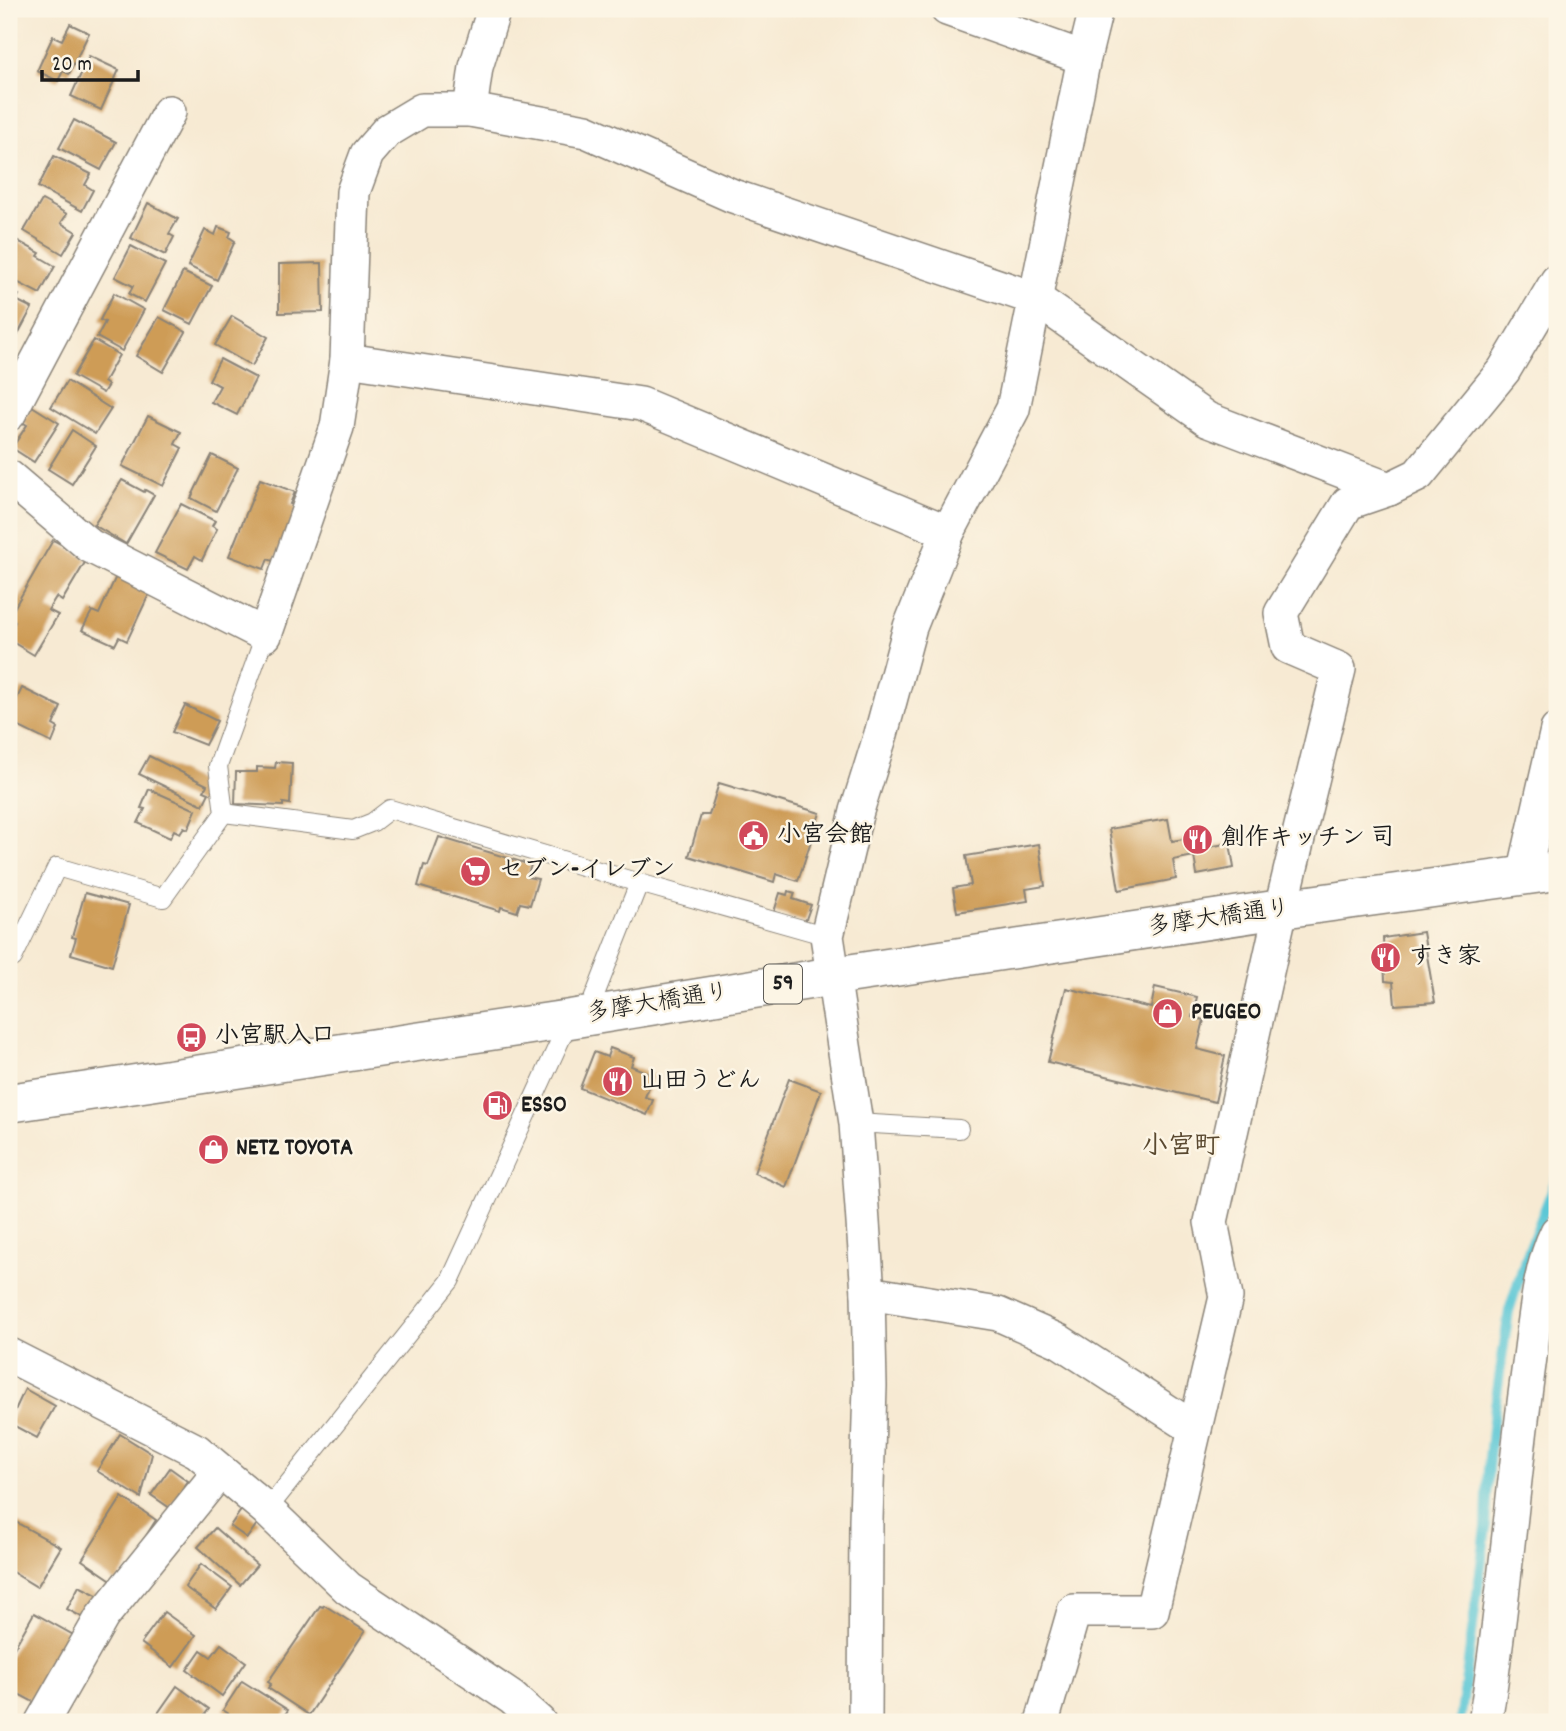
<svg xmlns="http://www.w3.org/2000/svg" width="1566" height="1731" viewBox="0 0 1566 1731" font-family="Dekko,'Klee One',sans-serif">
	<rect width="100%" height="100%" fill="#fcf5e5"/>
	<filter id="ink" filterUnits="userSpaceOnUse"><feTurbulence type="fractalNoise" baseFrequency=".0143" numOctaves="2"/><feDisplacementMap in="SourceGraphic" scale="14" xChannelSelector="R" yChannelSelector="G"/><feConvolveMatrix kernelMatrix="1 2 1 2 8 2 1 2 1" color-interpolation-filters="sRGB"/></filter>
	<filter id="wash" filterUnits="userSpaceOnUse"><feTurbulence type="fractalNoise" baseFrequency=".00686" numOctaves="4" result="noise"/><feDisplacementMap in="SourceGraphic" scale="28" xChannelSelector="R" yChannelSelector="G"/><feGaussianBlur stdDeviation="1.57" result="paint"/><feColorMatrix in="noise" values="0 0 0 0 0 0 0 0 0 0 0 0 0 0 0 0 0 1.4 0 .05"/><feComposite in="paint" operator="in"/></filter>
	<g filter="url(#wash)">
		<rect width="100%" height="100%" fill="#f7ead3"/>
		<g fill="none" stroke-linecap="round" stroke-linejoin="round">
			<polyline stroke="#5cc7d6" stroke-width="10" points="1460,1722 1486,1528 1488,1469 1493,1420 1509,1311 1524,1263 1557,1177"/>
		</g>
		<g id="blocks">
			<g fill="#ce9c56">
				<polygon points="70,24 89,33 69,74 63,71 58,81 37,71 53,36 62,40"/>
				<polygon points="89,56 119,70 101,110 71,96"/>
				<polygon points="74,120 116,142 101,170 59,148"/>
				<polygon points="54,156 91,174 85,185 93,190 82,211 38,187"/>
				<polygon points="42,200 67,214 61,223 76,232 63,254 24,231"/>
				<polygon points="148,203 178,219 169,234 174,237 165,255 131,238"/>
				<polygon points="218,227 231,232 229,237 235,241 217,280 188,266 205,230 215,235"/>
				<polygon points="16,240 40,253 38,256 55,266 40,294 9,278 9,255"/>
				<polygon points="131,246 165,264 145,302 129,294 133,286 115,277"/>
				<polygon points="322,263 323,312 279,313 279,264"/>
				<polygon points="183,272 212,286 192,324 164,310"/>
				<polygon points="9,289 19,295 16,300 32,308 17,336 9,331"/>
				<polygon points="114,293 144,310 122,351 97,337 105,322 100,320"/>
				<polygon points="232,316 268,337 252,366 215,345"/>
				<polygon points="159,317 186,332 163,372 136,356"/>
				<polygon points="94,340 119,355 104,382 108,385 103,393 73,376"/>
				<polygon points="9,344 17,349 9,364"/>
				<polygon points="220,359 256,378 237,415 211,402 220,386 209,380"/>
				<polygon points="67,381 111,409 95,434 51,407"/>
				<polygon points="32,406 59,423 34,462 12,448 27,425 22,422"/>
				<polygon points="148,416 181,432 175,444 182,448 163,486 122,466"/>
				<polygon points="72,430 96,446 72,484 48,469"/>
				<polygon points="212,455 238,468 216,511 191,498"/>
				<polygon points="260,479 295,492 290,504 298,507 275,562 268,559 264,569 229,556"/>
				<polygon points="122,480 144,492 145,490 154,495 126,544 94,525"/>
				<polygon points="181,504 215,521 212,526 217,529 202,560 195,556 188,569 155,553"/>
				<polygon points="53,540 87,559 62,601 56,597 48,610 58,615 34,655 9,640 9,633 15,622 9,617"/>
				<polygon points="117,574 151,590 127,641 119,637 115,645 82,630 92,611 99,614"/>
				<polygon points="22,688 61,707 53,725 58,728 52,743 9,722 9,715"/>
				<polygon points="185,705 217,721 205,745 172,732"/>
				<polygon points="149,756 207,785 204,791 209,793 203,805 139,774"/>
				<polygon points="276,762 292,763 290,804 283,803 283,806 235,804 236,772 257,772 257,767 275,768"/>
				<polygon points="719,783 820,813 798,881 776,874 774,882 689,856 701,815 709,815"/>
				<polygon points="149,789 196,810 188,829 184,827 180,833 174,830 170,838 138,823 145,809 141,808"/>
				<polygon points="1168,819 1172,841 1207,835 1209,847 1230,843 1234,868 1197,875 1194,856 1173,860 1176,879 1119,890 1109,829"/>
				<polygon points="439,837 531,865 527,877 538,879 530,905 520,903 517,912 501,907 500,911 418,886 424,865 428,866"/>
				<polygon points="9,843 15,846 9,862"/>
				<polygon points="1039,844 1045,886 1026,889 1028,901 957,912 953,888 971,885 966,856"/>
				<polygon points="788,891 795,893 793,899 811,905 805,922 774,912 780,893 787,895"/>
				<polygon points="85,893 129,905 112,966 71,954 76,938 72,937"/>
				<polygon points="1423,932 1435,1002 1395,1005 1393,982 1385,981 1383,938"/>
				<polygon points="1155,987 1197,997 1192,1017 1204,1020 1197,1049 1225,1056 1215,1102 1048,1062 1066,988 1151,1008"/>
				<polygon points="610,1048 634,1057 631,1066 654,1075 645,1097 653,1100 647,1115 580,1088 594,1052 607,1057"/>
				<polygon points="789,1079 821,1091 786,1187 754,1173"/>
				<polygon points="25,1389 55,1406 37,1438 9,1423"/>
				<polygon points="120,1434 152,1454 141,1498 97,1471"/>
				<polygon points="170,1468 188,1481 170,1508 151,1495"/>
				<polygon points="122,1497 156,1520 116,1583 82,1560"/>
				<polygon points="242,1509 259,1521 247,1538 230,1526"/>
				<polygon points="14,1521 61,1547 37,1587 9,1570 9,1531"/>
				<polygon points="215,1528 257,1565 240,1585 198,1547"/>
				<polygon points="201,1564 232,1587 216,1609 185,1587"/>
				<polygon points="79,1586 101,1597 89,1621 67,1609"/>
				<polygon points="324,1605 365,1631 309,1715 268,1688 271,1684 268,1682 320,1606 323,1607"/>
				<polygon points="164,1612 196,1635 173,1667 141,1643"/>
				<polygon points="34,1613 75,1636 37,1704 9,1689 9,1657"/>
				<polygon points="221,1644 246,1662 222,1696 187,1670 201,1650 211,1657"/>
				<polygon points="242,1681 288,1710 280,1722 273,1720 272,1722 236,1722 238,1720 223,1710"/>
				<polygon points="177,1686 209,1709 199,1722 164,1722 156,1716"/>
			</g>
		</g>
	</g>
	<g filter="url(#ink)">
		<use href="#blocks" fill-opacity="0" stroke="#8a8378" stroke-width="2"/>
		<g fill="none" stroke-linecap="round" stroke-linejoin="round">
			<defs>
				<g id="service">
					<polyline points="224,813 353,830 373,822 390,809 639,883 827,936"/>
					<polyline points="9,957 13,958 57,867 163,898 224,813 218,766 265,635"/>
					<polyline points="587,1015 639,883"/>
					<polyline points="856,1123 959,1129"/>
					<polyline points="267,1510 450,1281 570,1019"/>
				</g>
				<g id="minor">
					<polyline points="947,9 1084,58"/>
					<polyline points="470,110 476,67 494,9"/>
					<polyline points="347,360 641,404 948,532"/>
					<polyline points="9,414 169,112"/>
					<polyline points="9,477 90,546 265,635 337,427 347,360 353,192 367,154 387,131 422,110 470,110 586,131 733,196 1036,299 1207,419 1389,489"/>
					<polyline points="1524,874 1557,730"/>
					<polyline points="868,1293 998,1314 1059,1341 1195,1429"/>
					<polyline points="9,1355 197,1451 267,1510 348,1588 512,1698 539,1722"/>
					<polyline points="42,1722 102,1617 220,1471"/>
					<polyline points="865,1722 866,1520 870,1386 868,1293 856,1123 827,936 857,811 881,734 910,627 948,532 1013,409 1084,58 1096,9"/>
					<polyline points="1042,1722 1074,1611 1152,1611 1226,1297 1211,1222 1281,909 1339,669 1288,647 1281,613 1348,503 1389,489 1418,475 1504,370 1557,281"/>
					<path d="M1485 1722C1504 1606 1512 1489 1528 1372 1534 1330 1538 1270 1557 1232"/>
				</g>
				<polyline id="primary" points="9,1103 570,1019 834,976 1281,909 1557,871"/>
			</defs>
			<use href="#service" stroke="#8a8378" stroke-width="20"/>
			<use href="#minor" stroke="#8a8378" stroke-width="36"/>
			<use href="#primary" stroke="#8a8378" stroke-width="41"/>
			<use href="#service" stroke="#fff" stroke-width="18"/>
			<use href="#minor" stroke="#fff" stroke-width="33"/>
			<use href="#primary" stroke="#fff" stroke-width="38"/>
		</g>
	</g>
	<defs>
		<symbol id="civic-disc" viewBox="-11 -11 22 22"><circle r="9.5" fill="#d1495b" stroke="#fcf5e5"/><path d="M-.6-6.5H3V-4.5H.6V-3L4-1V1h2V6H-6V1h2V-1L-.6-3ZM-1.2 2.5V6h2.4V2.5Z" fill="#fff"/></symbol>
		<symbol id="restaurant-disc" viewBox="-11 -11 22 22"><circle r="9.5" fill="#d1495b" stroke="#fcf5e5"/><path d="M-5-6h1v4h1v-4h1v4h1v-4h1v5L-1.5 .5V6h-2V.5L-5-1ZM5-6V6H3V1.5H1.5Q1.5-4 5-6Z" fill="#fff"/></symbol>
		<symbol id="supermarket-disc" viewBox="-11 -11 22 22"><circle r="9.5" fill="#d1495b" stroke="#fcf5e5"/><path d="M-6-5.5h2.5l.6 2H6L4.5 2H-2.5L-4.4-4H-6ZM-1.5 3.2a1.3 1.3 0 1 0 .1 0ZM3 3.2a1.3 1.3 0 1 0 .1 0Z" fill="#fff"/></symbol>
		<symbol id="shop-disc" viewBox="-11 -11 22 22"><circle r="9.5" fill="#d1495b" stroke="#fcf5e5"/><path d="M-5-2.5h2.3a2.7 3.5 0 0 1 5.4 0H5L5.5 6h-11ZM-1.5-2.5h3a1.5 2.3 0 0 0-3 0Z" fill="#fff"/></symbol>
		<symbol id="bus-disc" viewBox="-11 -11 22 22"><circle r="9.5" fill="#d1495b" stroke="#fcf5e5"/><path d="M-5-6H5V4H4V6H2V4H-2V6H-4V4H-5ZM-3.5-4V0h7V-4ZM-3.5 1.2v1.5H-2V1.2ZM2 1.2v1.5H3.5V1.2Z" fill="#fff"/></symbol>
		<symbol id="fuel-disc" viewBox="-11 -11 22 22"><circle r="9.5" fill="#d1495b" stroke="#fcf5e5"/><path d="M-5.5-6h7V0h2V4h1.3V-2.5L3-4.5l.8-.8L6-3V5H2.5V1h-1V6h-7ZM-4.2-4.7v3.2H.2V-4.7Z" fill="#fff"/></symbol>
	</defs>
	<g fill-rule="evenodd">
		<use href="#civic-disc" x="736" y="818" width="35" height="35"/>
		<use href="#restaurant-disc" x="1180" y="822" width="35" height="35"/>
		<use href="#supermarket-disc" x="458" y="854" width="35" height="35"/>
		<use href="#restaurant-disc" x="1368" y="940" width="35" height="35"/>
		<use href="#shop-disc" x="1150" y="996" width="35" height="35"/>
		<use href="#bus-disc" x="174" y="1020" width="35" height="35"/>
		<use href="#restaurant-disc" x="600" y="1064" width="35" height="35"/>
		<use href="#fuel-disc" x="480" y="1088" width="35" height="35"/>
		<use href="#shop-disc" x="196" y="1132" width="35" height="35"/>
	</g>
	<g text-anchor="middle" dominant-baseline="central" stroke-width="5" stroke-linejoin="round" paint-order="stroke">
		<rect fill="#fcf5e5" stroke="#5f5d58" stroke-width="2" x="764" y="964.5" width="38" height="39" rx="5"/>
		<g font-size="23" font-weight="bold" fill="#1c1c1c">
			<text x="783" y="984">59</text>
		</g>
		<g font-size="24" font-weight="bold" fill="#1c1c1c" stroke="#fcf5e5" text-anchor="start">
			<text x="777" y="836">小宮会館</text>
			<text x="1221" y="839">創作キッチン 司</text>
			<text x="499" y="871">セブン-イレブン</text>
			<text x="1409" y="958">すき家</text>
			<text x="1191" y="1013">PEUGEO</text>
			<text x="215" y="1037">小宮駅入口</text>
			<text x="640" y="1082">山田うどん</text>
			<text x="521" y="1106">ESSO</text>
			<text x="236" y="1149">NETZ TOYOTA</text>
		</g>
		<g font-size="24" fill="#1c1c1c" stroke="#fcf5e5">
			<text transform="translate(1219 919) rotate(-8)">多摩大橋通り</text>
			<text transform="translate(658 1004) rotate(-9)">多摩大橋通り</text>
		</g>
		<g font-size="26" font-weight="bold" fill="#5a4930" stroke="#fcf5e5">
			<text x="1181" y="1147">小宮町</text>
		</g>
	</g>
	<rect width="1566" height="1731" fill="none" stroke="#fcf5e5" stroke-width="35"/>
	<path d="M42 70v10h96v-10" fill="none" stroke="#1c1c1c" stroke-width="3.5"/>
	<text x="52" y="70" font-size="21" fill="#1c1c1c" stroke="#fcf5e5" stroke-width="5" paint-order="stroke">20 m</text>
</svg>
